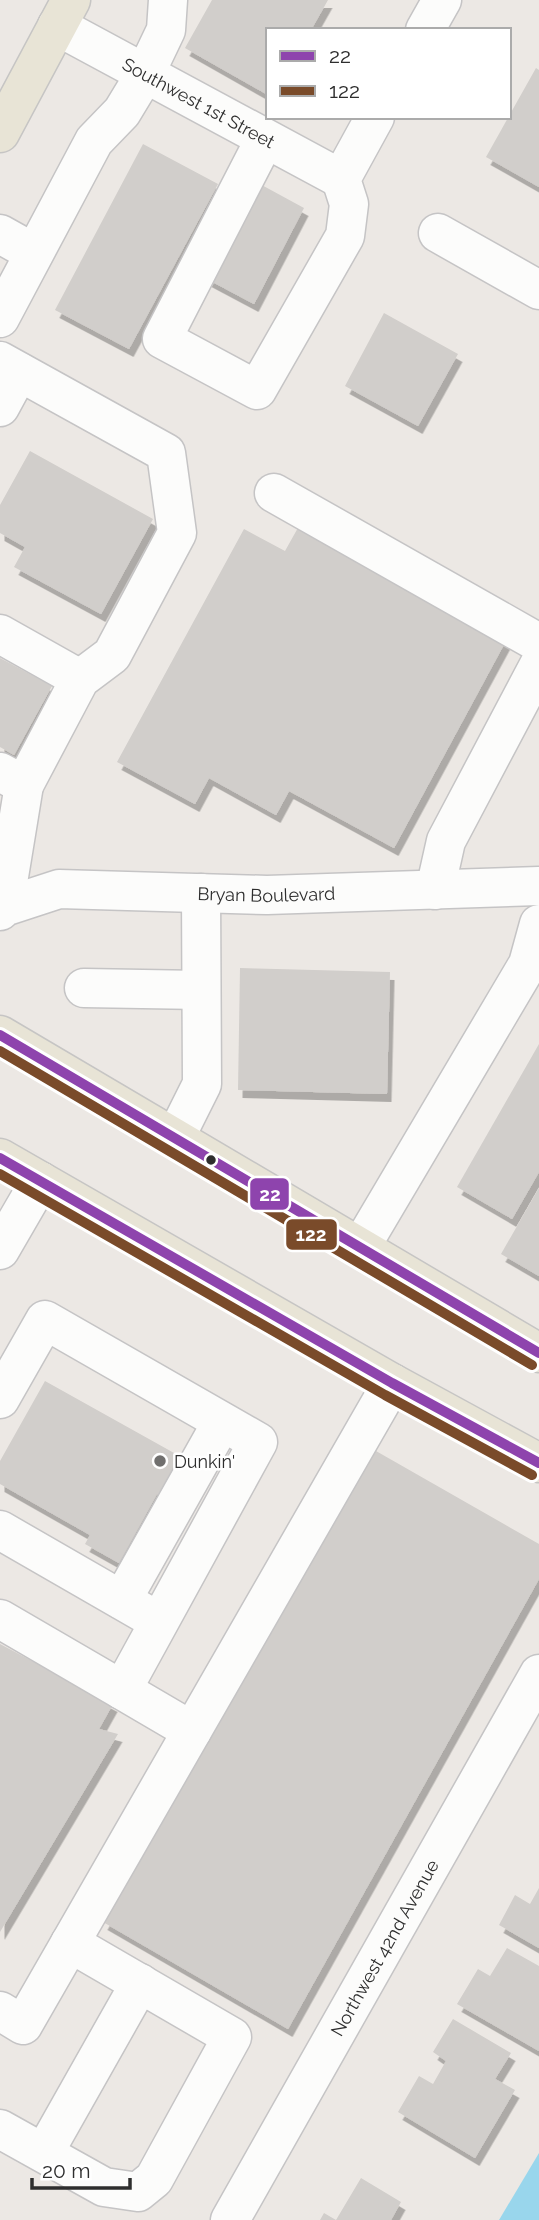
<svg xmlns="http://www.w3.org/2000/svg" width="539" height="2220" viewBox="0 0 539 2220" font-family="Raleway,sans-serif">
	<defs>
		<filter id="shadow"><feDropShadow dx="4.5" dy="8" stdDeviation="0" flood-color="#0004"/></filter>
	</defs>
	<rect width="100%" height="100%" fill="#ece8e4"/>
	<polygon fill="#99d6ec" points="539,2153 539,2220 499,2220"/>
	<g fill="#d1cecb" filter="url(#shadow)">
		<polygon points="212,0 328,0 311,30 268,30 268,95 185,48"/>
		<polygon points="536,68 539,70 539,187 486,157"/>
		<polygon points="143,144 218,184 129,349 55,310"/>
		<polygon points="258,183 304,208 254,304 207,279"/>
		<polygon points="384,313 458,354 418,426 345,386"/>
		<polygon points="30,451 153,519 101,614 14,567 25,547 0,533 0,505"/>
		<polygon points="299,526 507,639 394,848 289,791 276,815 209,778 195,804 117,762 244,529 285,551"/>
		<polygon points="0,658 52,686 14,755 0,747"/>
		<polygon points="240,968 390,972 387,1094 238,1090"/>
		<polygon points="539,1044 539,1172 512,1219 457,1187"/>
		<polygon points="539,1188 539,1276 501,1254"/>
		<polygon points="45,1381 192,1463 170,1502 157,1494 119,1563 85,1544 90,1535 0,1484 0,1461"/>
		<polygon points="369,1447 539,1544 539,1579 288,2029 103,1922"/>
		<polygon points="0,1644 113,1704 99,1729 118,1734 0,1932"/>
		<polygon points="539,1888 539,1948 499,1925 515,1895 530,1904"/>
		<polygon points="507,1948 539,1966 539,2051 457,2004 478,1969 490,1976"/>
		<polygon points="453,2019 511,2053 495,2079 515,2090 475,2158 398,2112 419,2076 433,2084 446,2061 433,2052"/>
		<polygon points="361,2178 401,2202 391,2220 320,2220 324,2213 336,2220"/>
	</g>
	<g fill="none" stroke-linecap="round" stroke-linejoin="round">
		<defs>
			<g id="minor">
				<path id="s1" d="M57 26 341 179"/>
				<polyline points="425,30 442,0"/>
				<polyline points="265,139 162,339 257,390 345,236 349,204 341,179 375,117"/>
				<polyline points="438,233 539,290"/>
				<polyline points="0,234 34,253"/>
				<polyline points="0,318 94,141 122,112 145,74 166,30 168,0"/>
				<polyline points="0,361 166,453 177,533 112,655 80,679 24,785"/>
				<polyline points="0,407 19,372"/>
				<polyline points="274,493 539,643"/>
				<polyline points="0,634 80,679"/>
				<polyline points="0,772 24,785 4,907"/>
				<polyline points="435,890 446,841 539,665"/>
				<path id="s2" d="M0 911 4 907 59 889 267 895 539 886"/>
				<polyline points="84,988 201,990"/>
				<polyline points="175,1138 202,1084 201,893"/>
				<polyline points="360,1248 528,964 539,924"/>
				<polyline points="0,1250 40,1181"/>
				<polyline points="0,1399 45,1320 258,1442 122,1690 0,1619"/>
				<polyline points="0,1530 144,1613"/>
				<polyline points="122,1600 222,1422"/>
				<polyline points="122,1690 192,1731"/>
				<polyline points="0,2011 23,2025 392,1383"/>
				<polyline points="0,2129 104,2187 138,2192 154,2179 232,2037 70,1943"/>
				<polyline points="44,2153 140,1983"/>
				<path id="s3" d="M230 2220 539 1674"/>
			</g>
			<g id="major">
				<polyline points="0,133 71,0"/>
				<polyline points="0,1035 539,1353"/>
				<polyline points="0,1158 392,1383 539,1463"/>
			</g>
		</defs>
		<use href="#minor" stroke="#c5c4c5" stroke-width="41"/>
		<use href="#major" stroke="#c6c5c4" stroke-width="41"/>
		<use href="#minor" stroke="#fcfcfb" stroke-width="38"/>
		<use href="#major" stroke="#e8e4d6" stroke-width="38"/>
		<defs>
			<g id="bus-1">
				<polyline points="0,1035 539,1353"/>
				<polyline points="0,1158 392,1383 539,1463"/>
			</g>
			<g id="bus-2">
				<polyline points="0,1051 532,1365"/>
				<polyline points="0,1174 385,1395 532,1475"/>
			</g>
		</defs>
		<use href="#bus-1" stroke="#fff" stroke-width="16"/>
		<use href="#bus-2" stroke="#fff" stroke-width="16"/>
		<use href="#bus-1" stroke="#8e44ad" stroke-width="10"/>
		<use href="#bus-2" stroke="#7a4b2a" stroke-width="10"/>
	</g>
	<circle fill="#2e2e2e" stroke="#fff" stroke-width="2.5" cx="211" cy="1160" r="6"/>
	<circle fill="#706f6e" stroke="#fff" stroke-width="2.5" cx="160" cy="1461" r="7"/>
	<g text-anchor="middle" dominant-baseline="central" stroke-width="5" stroke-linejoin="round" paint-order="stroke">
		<g font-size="18" fill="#2e2e2e" stroke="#fff">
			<text stroke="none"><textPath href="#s1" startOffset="161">Southwest 1st Street</textPath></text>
			<text stroke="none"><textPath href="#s2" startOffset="271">Bryan Boulevard</textPath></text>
			<text stroke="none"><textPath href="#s3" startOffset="313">Northwest 42nd Avenue</textPath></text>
		</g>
		<g font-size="18" fill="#2e2e2e" stroke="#fff" text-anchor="start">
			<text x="174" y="1461">Dunkin'</text>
		</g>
	</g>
	<g stroke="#fff" stroke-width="2.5">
		<rect x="249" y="1177" width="41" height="34" rx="7" fill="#8e44ad"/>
		<rect x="285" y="1218" width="53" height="33" rx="7" fill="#7a4b2a"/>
	</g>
	<g font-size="19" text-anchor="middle" font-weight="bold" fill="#fff">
		<text x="270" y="1201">22</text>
		<text x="311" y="1241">122</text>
	</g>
	<rect x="266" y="28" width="245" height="91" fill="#ffffff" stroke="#ababab" stroke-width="2"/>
	<rect x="280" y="51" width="35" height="10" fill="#8e44ad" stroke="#ababab" stroke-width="2"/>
	<text x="329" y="63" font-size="21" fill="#2e2e2e">22</text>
	<rect x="280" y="86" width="35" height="10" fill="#7a4b2a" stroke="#ababab" stroke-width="2"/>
	<text x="329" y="98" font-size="21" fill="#2e2e2e">122</text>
	<path d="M32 2178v10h98v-10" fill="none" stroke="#2e2e2e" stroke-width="3.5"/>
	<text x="42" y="2178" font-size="21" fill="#2e2e2e" stroke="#ffffff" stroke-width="5" paint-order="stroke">20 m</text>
</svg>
